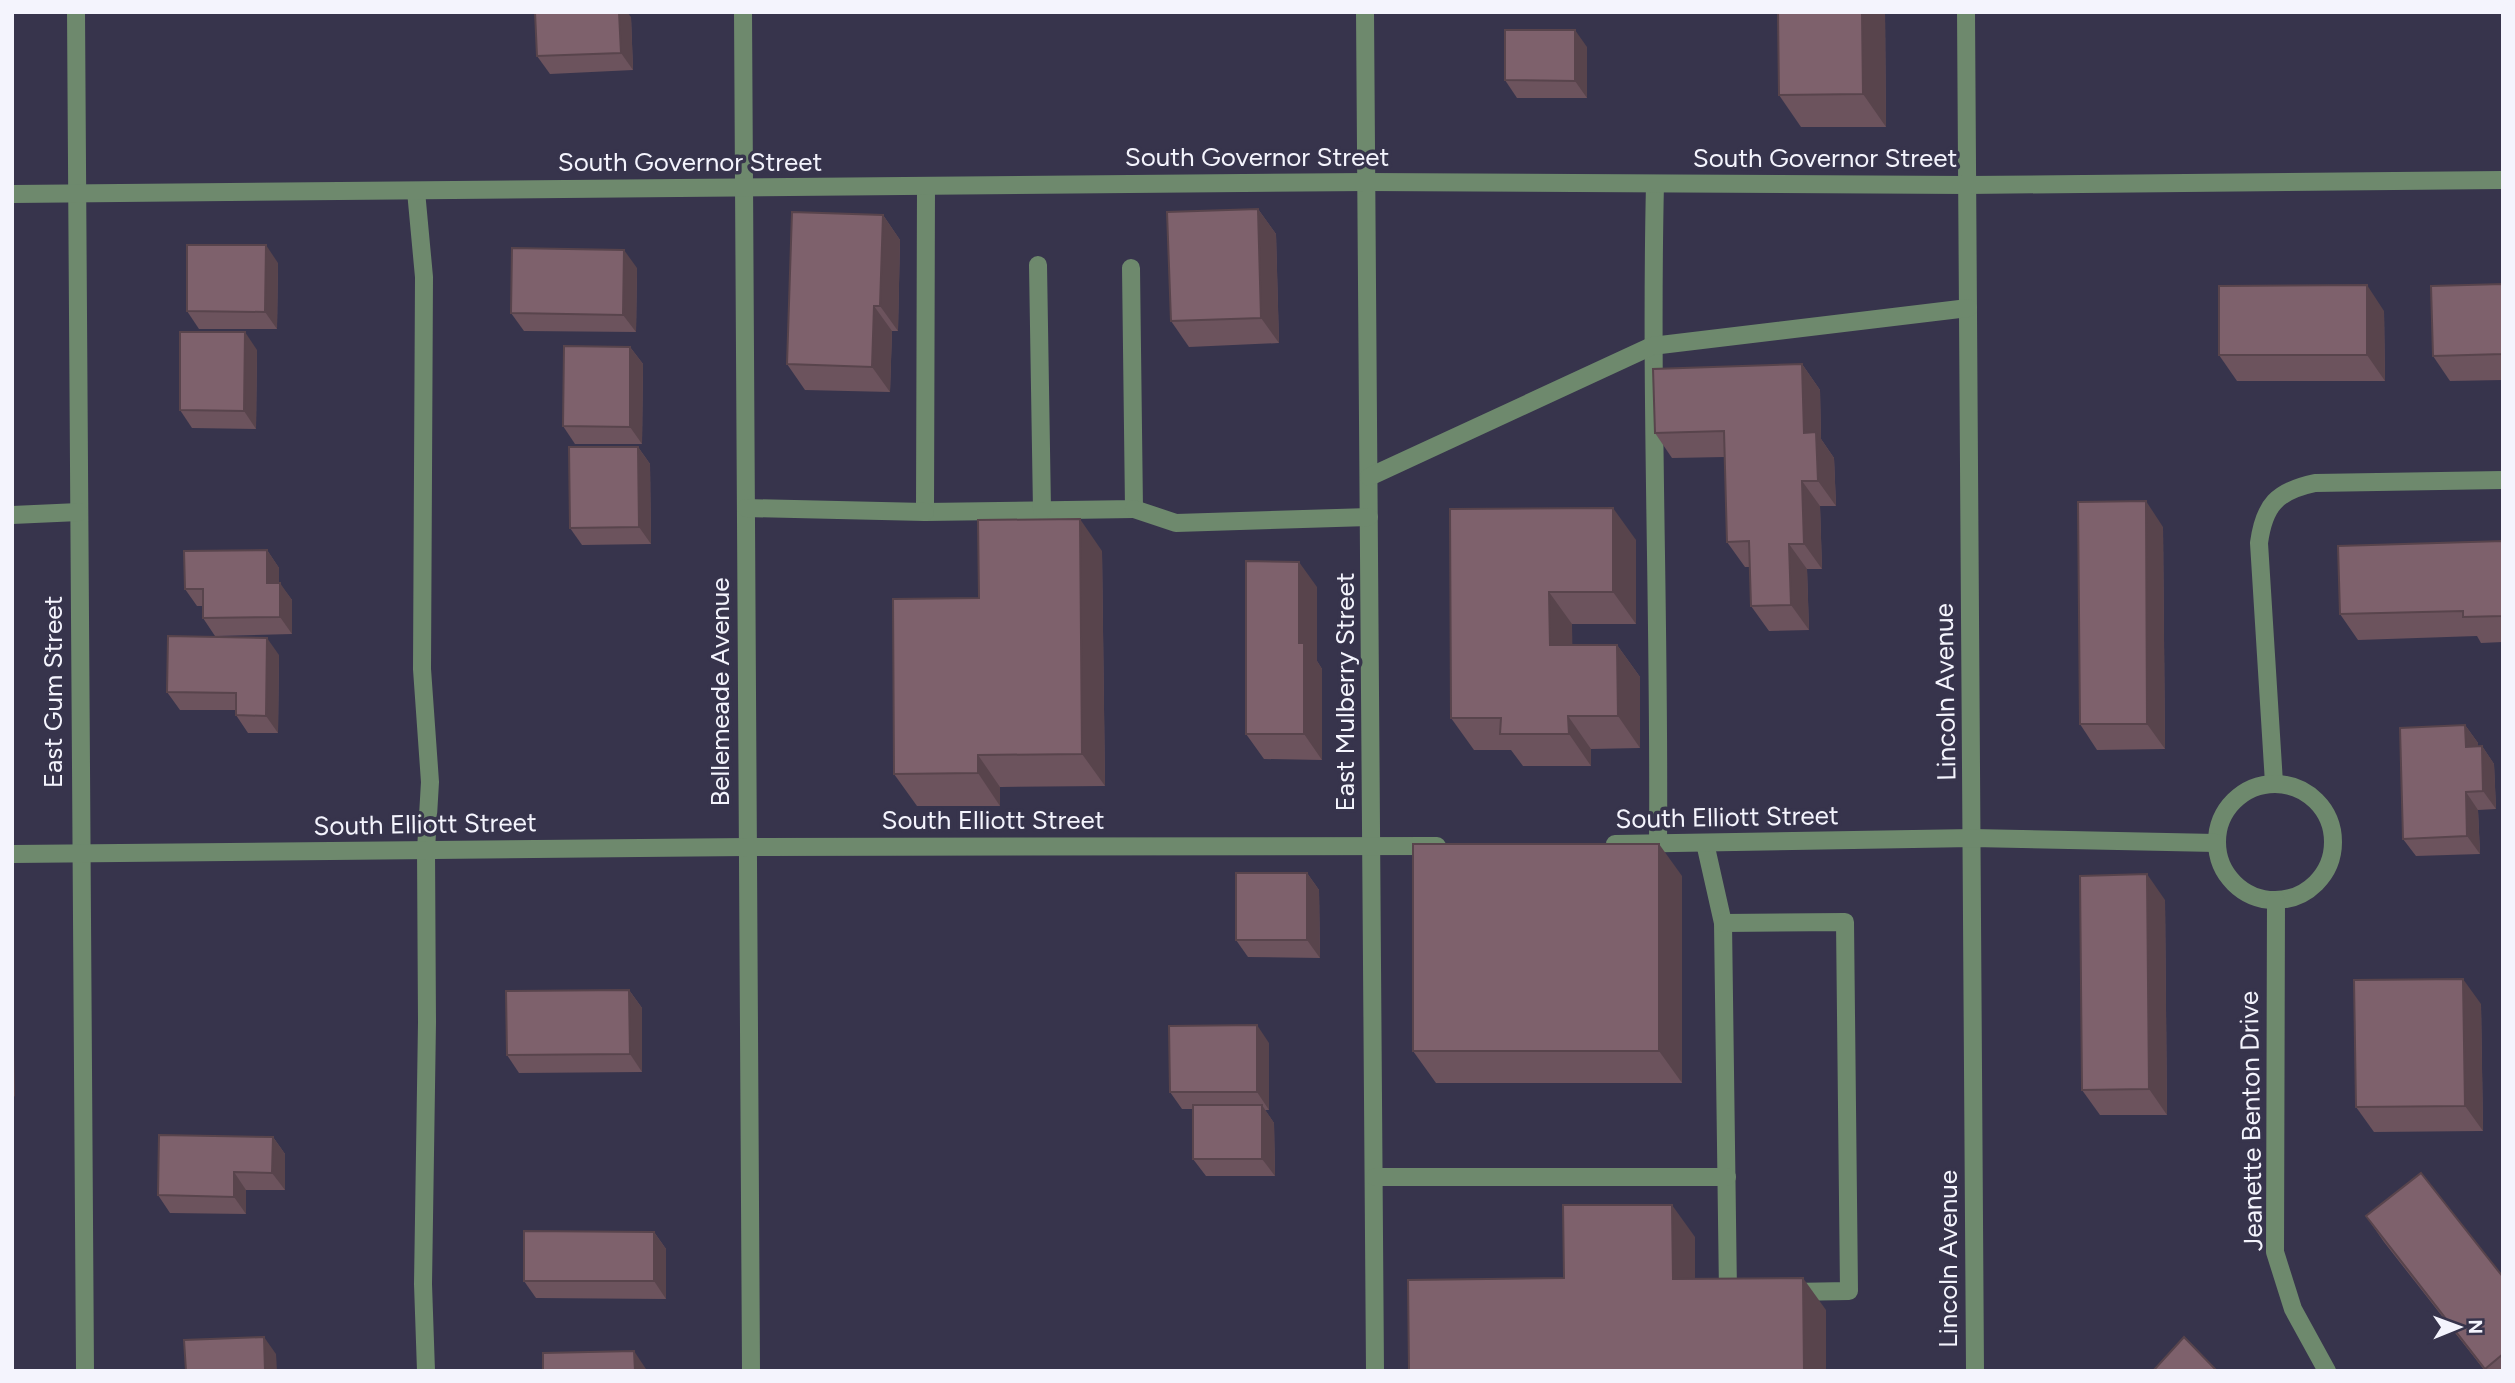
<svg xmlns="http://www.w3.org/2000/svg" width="2515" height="1383" viewBox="0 0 2515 1383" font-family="Figtree,sans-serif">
	<rect width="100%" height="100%" fill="#37344c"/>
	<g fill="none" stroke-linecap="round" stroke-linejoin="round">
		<g stroke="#6e896d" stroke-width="18">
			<polyline points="76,12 85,1371"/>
			<polyline points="743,12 751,1371"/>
			<polyline points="1365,12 1375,1371"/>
			<polyline points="1966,12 1975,1371"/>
			<path d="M1655 184C1650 404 1660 623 1658 844"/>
			<polyline points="926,187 925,512 1134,509 1131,268"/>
			<polyline points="416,191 424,277 422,669 430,782 426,850 427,1022 423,1284 426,1371"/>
			<polyline points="12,194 1366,182 1967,185 2503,180"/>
			<polyline points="1038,265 1042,510"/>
			<polyline points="1369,477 1652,346 1968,308"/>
			<polyline points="746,508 925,512"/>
			<polyline points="1134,509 1176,523 1369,517"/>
			<polyline points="12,515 79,512"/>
			<path d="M2274 783 2259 543C2264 505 2277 491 2315 483L2503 480"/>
			<circle cx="2275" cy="842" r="58"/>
			<polyline points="1705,843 1723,923 1728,1293 1735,1293"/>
			<polyline points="1615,844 1973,838 2216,843"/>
			<polyline points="12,854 747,847 1437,846"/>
			<polyline points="2276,901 2275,1252 2293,1309 2327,1371"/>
			<polyline points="1723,923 1845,922 1849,1291 1791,1292"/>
			<polyline points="1375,1177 1727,1177"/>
		</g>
	</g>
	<g fill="#6c535d">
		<polygon points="1885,12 1886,127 1801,127 1779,95"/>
		<polygon points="631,17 633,70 550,74 537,56"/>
		<polygon points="1587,47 1587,98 1517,98 1505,80"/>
		<polygon points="1258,209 1276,234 1279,343 1189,347 1171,321"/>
		<polygon points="883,215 900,240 898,331 892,331 890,392 805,390 787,364"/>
		<polygon points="278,263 277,329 199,329 187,311"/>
		<polygon points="637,268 636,332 524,331 511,313"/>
		<polygon points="2503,284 2503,380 2450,381 2433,356"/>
		<polygon points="2384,311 2385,381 2237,381 2219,355"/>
		<polygon points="630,347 643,364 642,444 575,444 563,426"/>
		<polygon points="257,350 256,429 192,428 180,410"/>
		<polygon points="1802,364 1820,390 1821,439 1834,458 1836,506 1820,506 1822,569 1807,569 1809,630 1769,631 1751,606 1750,567 1745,567 1727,542 1725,457 1672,458 1655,433"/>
		<polygon points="638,447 650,464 651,544 582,545 570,528"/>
		<polygon points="1450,509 1636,540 1636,624 1572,624 1572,645 1617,645 1640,677 1640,748 1591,749 1591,766 1523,766 1511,750 1474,750 1451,718"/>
		<polygon points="2163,527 2165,749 2097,750 2080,724"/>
		<polygon points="2503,541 2503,642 2481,643 2477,636 2358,640 2340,614"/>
		<polygon points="267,550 279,568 279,583 292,600 292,634 215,636 203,618 203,606 197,606 185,589"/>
		<polygon points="1102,551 1105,786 1000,787 1000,806 917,806 894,774 979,598"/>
		<polygon points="1317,587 1317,661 1322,669 1322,760 1264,759 1246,734"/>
		<polygon points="279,655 278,733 248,733 236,715 236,710 180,710 167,692"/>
		<polygon points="2465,725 2478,743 2478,747 2482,746 2494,764 2496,809 2478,810 2480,854 2416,856 2403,839"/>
		<polygon points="1307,873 1319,890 1320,958 1248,957 1236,940"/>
		<polygon points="1682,876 1682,1083 1436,1083 1413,1051"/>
		<polygon points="2165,900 2167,1115 2100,1115 2082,1090"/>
		<polygon points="629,990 642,1008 642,1072 519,1073 507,1055"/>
		<polygon points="2481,1004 2483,1131 2374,1132 2356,1107"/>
		<polygon points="1269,1043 1269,1110 1265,1110 1274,1123 1275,1176 1206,1176 1193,1159 1193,1109 1182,1109 1170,1092"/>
		<polygon points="273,1137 285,1154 285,1190 246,1190 246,1214 170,1213 158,1195"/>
		<polygon points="2366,1216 2503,1277 2503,1371 2485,1371 2384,1242"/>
		<polygon points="654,1232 666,1249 666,1299 536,1298 524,1281"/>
	</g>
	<g fill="#58444c">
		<polygon points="619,12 627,12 631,17 633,70 621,53"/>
		<polygon points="1862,12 1885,12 1886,127 1863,94"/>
		<polygon points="1575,30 1587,47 1587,98 1575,81"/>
		<polygon points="1258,209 1276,234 1279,343 1261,318"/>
		<polygon points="883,215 900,240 898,331 880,306"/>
		<polygon points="266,245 278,263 277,329 265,312"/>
		<polygon points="624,250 637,268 636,332 623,315"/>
		<polygon points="2367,285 2384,311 2385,381 2367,355"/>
		<polygon points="874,306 892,331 890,392 872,367"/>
		<polygon points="245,332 257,350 256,429 244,411"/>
		<polygon points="630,347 643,364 642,444 630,427"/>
		<polygon points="1802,364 1820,390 1821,439 1834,458 1836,506 1818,481 1804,433"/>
		<polygon points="638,447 650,464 651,544 639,527"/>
		<polygon points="1802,481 1820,506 1822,569 1804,544"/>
		<polygon points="2146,501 2163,527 2165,749 2147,724"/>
		<polygon points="1613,508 1636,540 1636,624 1613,592"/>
		<polygon points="1080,519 1102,551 1105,786 1082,754"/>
		<polygon points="1789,544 1807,569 1809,630 1791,605"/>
		<polygon points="267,550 279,568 279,600 267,583"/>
		<polygon points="1299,562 1317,587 1317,661 1322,669 1322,760 1304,734 1299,643"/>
		<polygon points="280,583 292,600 292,634 280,617"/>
		<polygon points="1549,592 1572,624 1573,677 1550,645"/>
		<polygon points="267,638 279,655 278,733 266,716"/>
		<polygon points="1617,645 1640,677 1640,748 1618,716"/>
		<polygon points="1568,716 1591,749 1591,766 1569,734"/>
		<polygon points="2465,725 2478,743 2478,765 2466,747"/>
		<polygon points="2482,746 2494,764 2496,809 2483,791"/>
		<polygon points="978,755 1000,787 1000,806 978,773"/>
		<polygon points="2466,792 2478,810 2480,854 2467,836"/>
		<polygon points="1659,844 1682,876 1682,1083 1659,1051"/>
		<polygon points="1307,873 1319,890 1320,958 1307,940"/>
		<polygon points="2147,874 2165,900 2167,1115 2149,1089"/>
		<polygon points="2463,979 2481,1004 2483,1131 2465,1106"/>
		<polygon points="629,990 642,1008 642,1072 630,1054"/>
		<polygon points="1257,1025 1269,1043 1269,1110 1257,1092"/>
		<polygon points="12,1048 14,1050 15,1097 12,1093"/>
		<polygon points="1262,1105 1274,1123 1275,1176 1262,1159"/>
		<polygon points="273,1137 285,1154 285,1190 272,1173"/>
		<polygon points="234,1172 246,1190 246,1214 234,1197"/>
		<polygon points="1672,1205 1695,1237 1695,1311 1673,1279"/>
		<polygon points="654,1232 666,1249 666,1299 654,1281"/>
		<polygon points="1803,1278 1826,1310 1826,1371 1804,1371"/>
		<polygon points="264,1337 276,1354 277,1371 265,1371"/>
		<polygon points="634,1351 646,1369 647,1371 635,1371"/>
	</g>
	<g fill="#7e616c" stroke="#58444c" stroke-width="2">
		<polygon points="535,12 619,12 621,53 537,56"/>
		<polygon points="1778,12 1862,12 1863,94 1779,95"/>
		<polygon points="1505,30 1575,30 1575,81 1505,80"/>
		<polygon points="1258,209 1261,318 1171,321 1167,212"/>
		<polygon points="792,212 883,215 880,306 874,306 872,367 787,364"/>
		<polygon points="187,245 266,245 265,312 187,311"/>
		<polygon points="512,248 624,250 623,315 511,313"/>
		<polygon points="2503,284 2503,354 2433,356 2431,286"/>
		<polygon points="2367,285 2367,355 2219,355 2219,286"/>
		<polygon points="180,332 245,332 244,411 180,410"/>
		<polygon points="564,346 630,347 630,427 563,426"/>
		<polygon points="1802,364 1804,433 1816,432 1818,481 1802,481 1804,544 1789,544 1791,605 1751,606 1749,541 1727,542 1724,431 1655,433 1653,369"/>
		<polygon points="569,447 638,447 639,527 570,528"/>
		<polygon points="2146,501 2147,724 2080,724 2078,502"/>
		<polygon points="1613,508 1613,592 1549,592 1550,645 1617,645 1618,716 1568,716 1569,734 1500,734 1501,718 1451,718 1450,509"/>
		<polygon points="1080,519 1082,754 978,755 978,773 894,774 893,599 979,598 978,520"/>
		<polygon points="2503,541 2503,616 2463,617 2463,611 2340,614 2338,546"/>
		<polygon points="267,550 267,583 280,583 280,617 203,618 203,589 185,589 184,551"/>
		<polygon points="1246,561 1299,562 1299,643 1304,643 1304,734 1246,734"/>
		<polygon points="168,636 267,638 266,716 236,715 236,693 167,692"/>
		<polygon points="2465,725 2466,747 2482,746 2483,791 2466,792 2467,836 2403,839 2400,728"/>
		<rect x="1413" y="844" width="246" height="207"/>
		<rect x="1236" y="873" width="71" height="67"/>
		<polygon points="2147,874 2149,1089 2082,1090 2080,876"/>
		<polygon points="2463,979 2465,1106 2356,1107 2354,980"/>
		<polygon points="629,990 630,1054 507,1055 506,991"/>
		<polygon points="1257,1025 1257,1092 1170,1092 1169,1026"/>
		<rect x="1193" y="1105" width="69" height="54"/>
		<polygon points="159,1135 273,1137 272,1173 234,1172 234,1197 158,1195"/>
		<polygon points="2421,1173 2503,1277 2503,1354 2485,1369 2366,1216"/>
		<polygon points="1563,1205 1672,1205 1673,1279 1803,1278 1804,1371 1409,1371 1408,1280 1564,1278"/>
		<polygon points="524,1231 654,1232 654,1281 524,1281"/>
		<polygon points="264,1337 265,1371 186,1371 184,1340"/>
		<polygon points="2184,1337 2217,1371 2153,1371"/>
		<polygon points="634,1351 635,1371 543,1371 543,1353"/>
	</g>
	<g text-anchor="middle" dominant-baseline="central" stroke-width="7" stroke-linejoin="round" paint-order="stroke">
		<g font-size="26" fill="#f4f4fd" stroke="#37344c">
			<text x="1257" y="157">South Governor Street</text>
			<text x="1825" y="158">South Governor Street</text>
			<text x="690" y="162">South Governor Street</text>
			<text transform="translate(53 692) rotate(-90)">East Gum Street</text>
			<text transform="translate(720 692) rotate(-90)">Bellemeade Avenue</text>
			<text transform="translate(1345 692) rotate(-90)">East Mulberry Street</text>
			<text transform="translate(1945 692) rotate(-91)">Lincoln Avenue</text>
			<text transform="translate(1727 817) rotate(-1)">South Elliott Street</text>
			<text x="993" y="820">South Elliott Street</text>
			<text transform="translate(425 824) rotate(-1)">South Elliott Street</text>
			<text transform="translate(2251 1121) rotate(-91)">Jeanette Benton Drive</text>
			<text transform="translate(1948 1259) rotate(-90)">Lincoln Avenue</text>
		</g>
	</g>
	<rect width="2515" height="1383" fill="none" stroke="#f4f4fd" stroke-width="28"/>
	<g transform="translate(2459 1327) rotate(89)" stroke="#37344c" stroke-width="5" paint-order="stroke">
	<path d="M0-5L12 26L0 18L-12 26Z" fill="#f4f4fd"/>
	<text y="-10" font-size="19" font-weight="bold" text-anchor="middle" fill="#f4f4fd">N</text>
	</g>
</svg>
